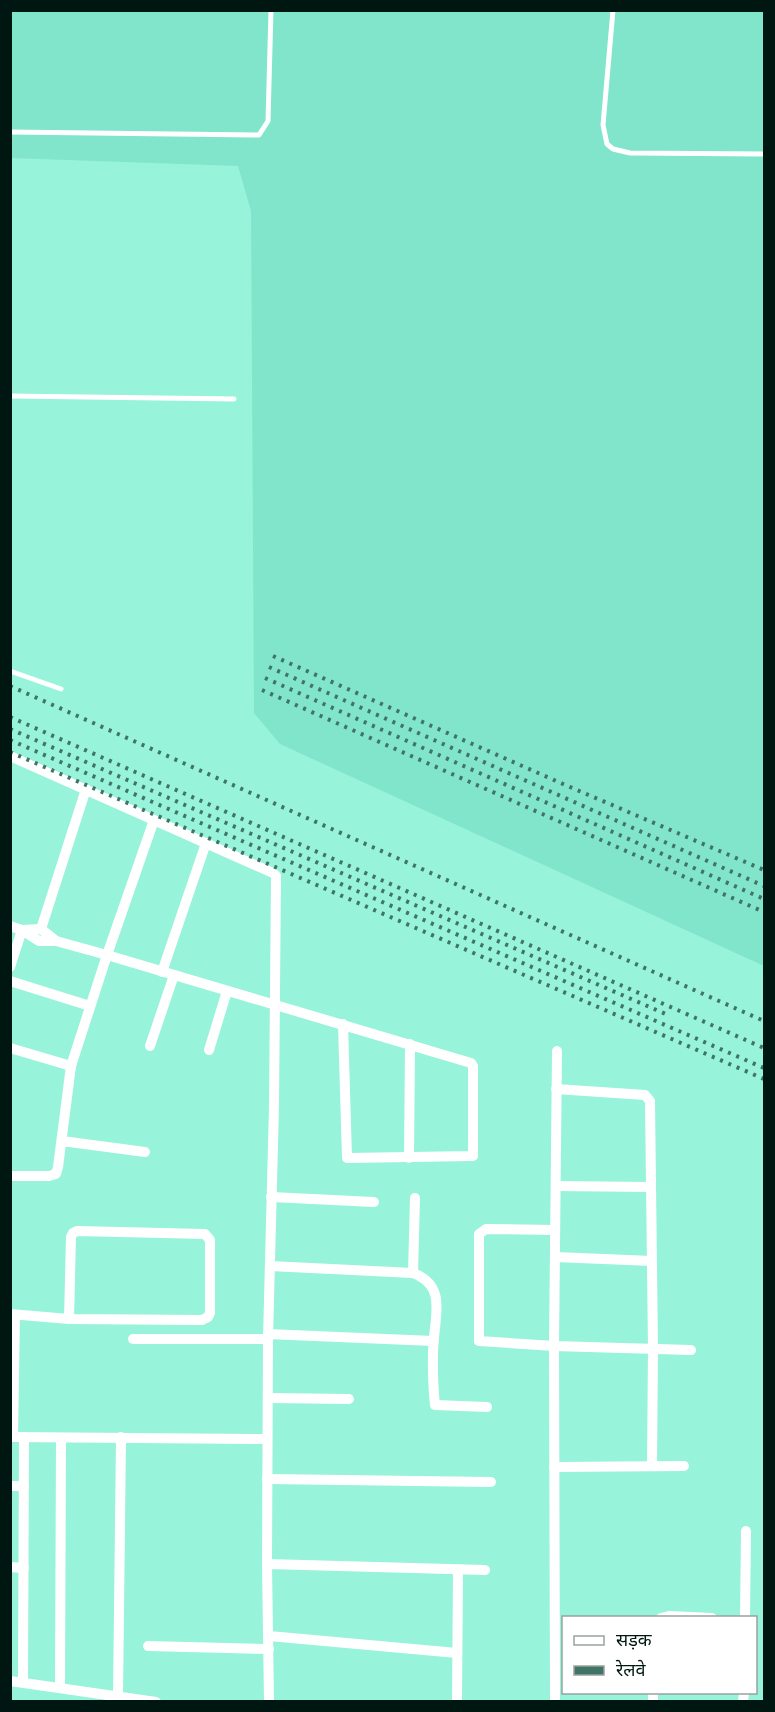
<svg xmlns="http://www.w3.org/2000/svg" width="775" height="1712" viewBox="0 0 775 1712" font-family="'Noto Sans','Noto Sans Devanagari',sans-serif">
	<rect width="100%" height="100%" fill="#97f3da"/>
	<polygon fill="#81e5cb" points="11,11 764,11 764,966 280,744 254,713 251,211 238,166 11,158"/>
	<g fill="none" stroke-linecap="round" stroke-linejoin="round">
		<g stroke="#fff" stroke-width="5">
			<polyline points="613,10 603,125 607,144 613,149 630,153 764,154"/>
			<polyline points="10,132 259,135 268,121 271,10"/>
			<polyline points="10,396 234,399"/>
			<polyline points="10,671 61,689"/>
		</g>
		<g stroke="#fff" stroke-width="10">
			<polyline points="10,756 273,873 276,876 274,1106 268,1339 267,1564 269,1702"/>
			<polyline points="10,926 22,930 39,941 56,941 107,955 471,1063 473,1066 473,1156 347,1158 343,1024"/>
			<polyline points="41,929 86,789"/>
			<polyline points="10,967 22,930 41,929 56,941"/>
			<polyline points="162,972 206,843"/>
			<polyline points="10,981 90,1006"/>
			<polyline points="150,1046 174,975"/>
			<polyline points="10,1048 71,1066"/>
			<polyline points="209,1050 227,991"/>
			<polyline points="556,1089 645,1095 650,1101 653,1349 652,1466"/>
			<polyline points="62,1141 145,1152"/>
			<polyline points="409,1158 410,1044"/>
			<polyline points="10,1176 49,1176 56,1174 58,1167 71,1066 107,955 154,820"/>
			<polyline points="556,1186 651,1187"/>
			<polyline points="271,1197 374,1202"/>
			<polyline points="555,1230 486,1229 479,1234 479,1341 554,1346 691,1350"/>
			<polyline points="555,1257 652,1261"/>
			<path d="M270 1266 413 1273C445 1285 436 1312 434 1338 432 1357 433 1387 435 1405L487 1407"/>
			<polyline points="413,1273 415,1198"/>
			<polyline points="10,1314 69,1319 202,1320 208,1317 210,1313 210,1240 205,1234 77,1231 73,1233 71,1237 69,1319"/>
			<polyline points="268,1334 433,1341"/>
			<polyline points="133,1339 268,1339"/>
			<polyline points="268,1398 349,1399"/>
			<polyline points="10,1437 267,1439"/>
			<polyline points="13,1437 15,1315"/>
			<polyline points="554,1467 684,1466"/>
			<polyline points="267,1479 491,1482"/>
			<polyline points="10,1486 24,1486"/>
			<polyline points="267,1564 485,1570"/>
			<polyline points="10,1567 24,1568"/>
			<polyline points="661,1618 669,1616 712,1618"/>
			<polyline points="745,1618 746,1531"/>
			<polyline points="269,1636 457,1653"/>
			<polyline points="148,1646 269,1649"/>
			<polyline points="10,1681 156,1702"/>
			<polyline points="23,1682 24,1437"/>
			<polyline points="60,1688 61,1438"/>
			<polyline points="118,1697 121,1437"/>
			<polyline points="457,1702 458,1570"/>
			<polyline points="555,1702 554,1346 557,1051"/>
			<polyline points="653,1702 653,1692"/>
			<polyline points="743,1702 744,1692"/>
		</g>
		<g stroke="#407466" stroke-width="4" stroke-dasharray="3 6" stroke-linecap="butt">
			<polyline points="273,656 563,784 764,870"/>
			<polyline points="269,667 764,886"/>
			<polyline points="265,678 764,899"/>
			<polyline points="10,686 764,1021"/>
			<polyline points="262,690 764,912"/>
			<polyline points="10,717 764,1048"/>
			<polyline points="10,729 668,1015"/>
			<polyline points="10,740 764,1068"/>
			<polyline points="10,752 764,1079"/>
		</g>
	</g>
	<rect width="775" height="1712" fill="none" stroke="#001711" stroke-width="24"/>
	<rect x="562" y="1616" width="195" height="78" fill="#ffffff" stroke="#99a2a0" stroke-width="1.5"/>
	<rect x="574" y="1636" width="30" height="9" fill="#ffffff" stroke="#99a2a0" stroke-width="1.5"/>
	<text x="616" y="1646" font-size="18" fill="#001711">सड़क</text>
	<rect x="574" y="1666" width="30" height="9" fill="#407466" stroke="#99a2a0" stroke-width="1.5"/>
	<text x="616" y="1676" font-size="18" fill="#001711">रेलवे</text>
</svg>
